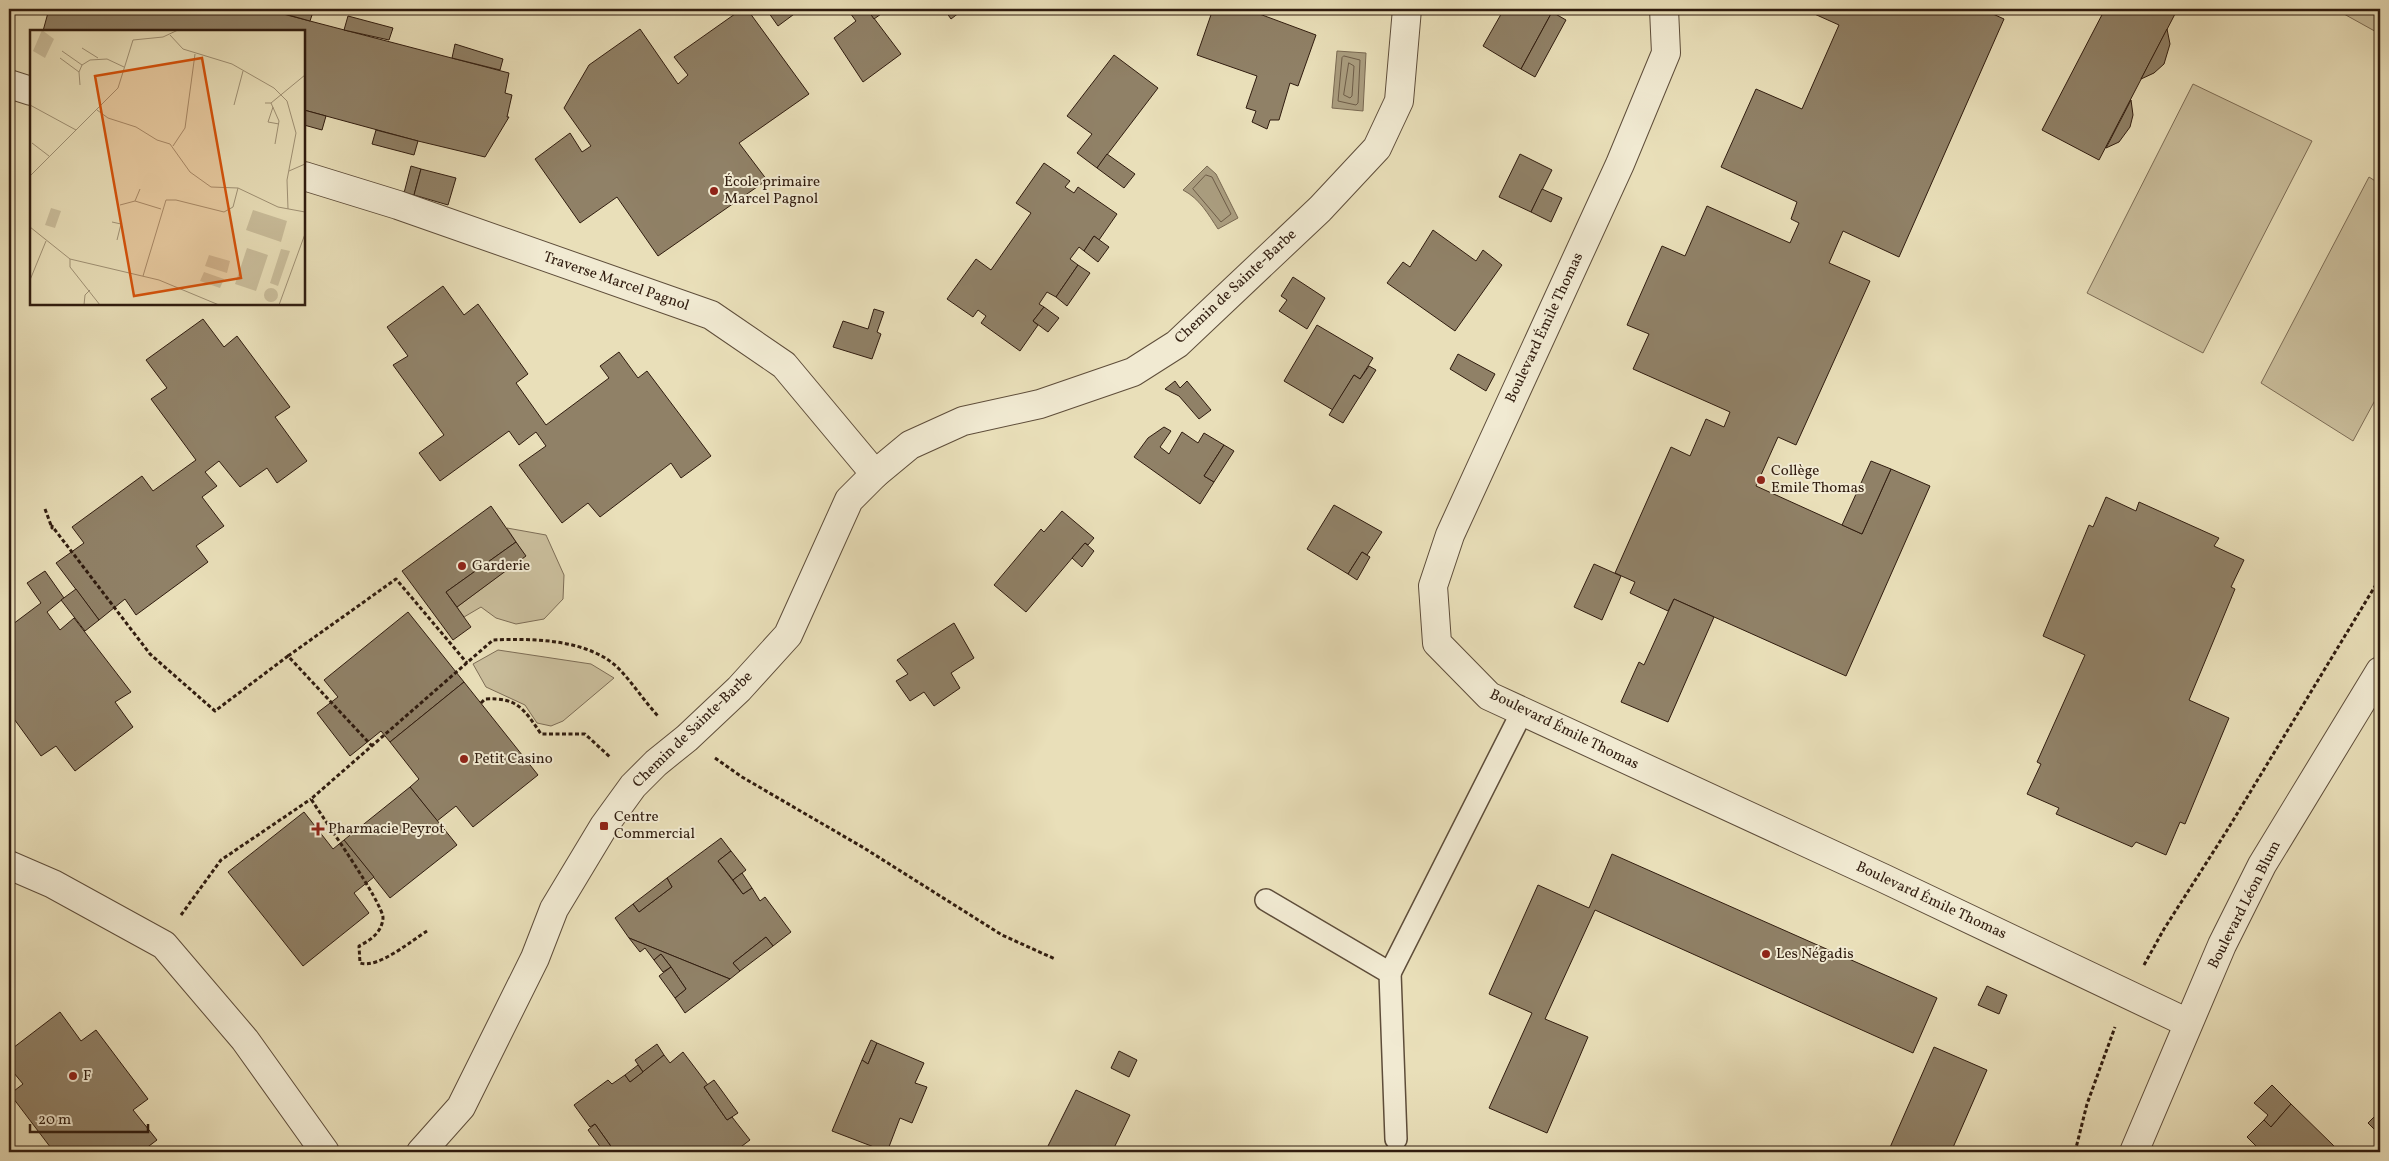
<svg xmlns="http://www.w3.org/2000/svg" width="2389" height="1161" viewBox="0 0 2389 1161" font-family="Vollkorn,serif">
	<rect width="100%" height="100%" fill="#e9dfb9"/>
	<filter id="stains"><feTurbulence type="fractalNoise" baseFrequency=".004" numOctaves="4"/><feColorMatrix values="0 0 0 0 .2 0 0 0 0 .09 0 0 0 0 .02 0 0 0 .5 -.17"/></filter>
	<radialGradient id="worn" r=".72"><stop offset=".6" stop-color="#630" stop-opacity="0"/><stop offset="1" stop-color="#630" stop-opacity=".3"/></radialGradient>
	<g fill="#cabe9c" stroke="#7d6d56">
		<polygon points="2335,9 2380,9 2380,34"/>
		<polygon points="2193,84 2312,141 2203,353 2087,293"/>
		<polygon points="2369,177 2380,184 2380,391 2353,441 2261,383"/>
		<polygon points="507,528 546,535 564,575 563,599 544,619 516,624 496,618 481,607 464,617 457,607 525,556"/>
		<polygon points="498,650 591,664 614,678 563,721 551,726 537,723 525,705 486,687 473,664"/>
	</g>
	<g fill="#aa9d7f" stroke="#796952">
		<polygon points="1337,51 1366,53 1363,111 1332,108"/>
		<path d="M1207 166 1216 174 1238 218 1218 229C1208 214 1200 199 1183 190Z"/>
	</g>
	<g fill="none" stroke-linecap="round" stroke-linejoin="round">
		<g stroke="#6d5c47" stroke-width="1">
			<polygon points="1344,56 1360,60 1358,103 1356,105 1338,101 1342,58"/>
			<polygon points="1349,63 1354,66 1352,96 1350,98 1344,95"/>
			<polygon points="1206,175 1212,177 1231,214 1221,222 1193,189"/>
		</g>
	</g>
	<g fill="#908167" stroke="#301c0f">
		<polygon points="49,9 264,9 509,73 505,93 512,95 507,117 509,117 485,157 418,141 304,110 304,31 43,31"/>
		<polygon points="267,9 314,9 310,21"/>
		<polygon points="742,9 747,9 809,94 739,143 767,180 658,256 617,197 580,223 535,159 570,133 582,152 591,146 564,108 589,65 640,29 678,84 688,75 674,57"/>
		<polygon points="766,9 801,9 778,26"/>
		<polygon points="847,9 867,9 901,54 863,82 834,38 856,21"/>
		<polygon points="867,9 888,9 874,19"/>
		<polygon points="944,9 964,9 951,19"/>
		<polygon points="1213,9 1246,9 1316,35 1298,86 1290,83 1279,120 1270,120 1267,129 1252,122 1256,111 1246,108 1257,76 1197,55"/>
		<polygon points="1504,9 1546,9 1552,12 1521,69 1483,46"/>
		<polygon points="1812,9 1982,9 2004,19 1899,257 1843,231 1829,263 1870,281 1796,445 1778,437 1756,486 1862,534 1891,469 1930,486 1846,676 1674,599 1668,611 1630,593 1635,582 1615,573 1671,447 1690,456 1706,419 1724,427 1730,412 1633,369 1649,334 1627,325 1662,246 1685,256 1707,206 1790,243 1799,223 1791,219 1797,202 1721,167 1756,89 1802,109 1839,25 1810,12"/>
		<polygon points="2105,9 2165,9 2175,14 2099,160 2042,130"/>
		<polygon points="1552,12 1566,20 1535,77 1521,69"/>
		<polygon points="348,16 393,28 389,40 344,30"/>
		<polygon points="2167,29 2170,44 2164,64 2154,73 2141,79"/>
		<polygon points="455,44 503,59 500,70 452,58"/>
		<polygon points="1114,55 1158,88 1097,168 1077,153 1092,134 1067,116"/>
		<polygon points="2131,100 2133,115 2130,127 2119,142 2106,148"/>
		<polygon points="304,110 326,116 322,130 304,125"/>
		<polygon points="376,130 418,141 414,155 372,144"/>
		<polygon points="1107,154 1135,174 1124,188 1097,168"/>
		<polygon points="1520,154 1552,170 1531,212 1499,197"/>
		<polygon points="1044,163 1070,181 1065,187 1074,193 1078,187 1117,214 1099,240 1094,236 1084,251 1079,247 1070,259 1078,265 1056,297 1047,292 1039,304 1044,307 1033,321 1038,325 1020,351 981,323 986,316 978,310 973,317 947,299 976,259 991,270 1031,213 1016,203"/>
		<polygon points="411,166 421,169 414,195 404,193"/>
		<polygon points="421,169 456,178 448,205 414,195"/>
		<polygon points="1542,189 1562,198 1551,222 1531,212"/>
		<polygon points="1433,230 1476,261 1483,250 1502,265 1455,331 1387,283 1403,262 1410,267"/>
		<polygon points="1094,236 1109,247 1098,262 1084,251"/>
		<polygon points="1078,265 1090,273 1067,306 1056,297"/>
		<polygon points="1293,277 1325,298 1307,329 1279,311 1287,300 1281,296"/>
		<polygon points="443,286 464,315 478,304 528,374 516,383 546,425 609,378 600,366 619,352 638,378 647,371 711,456 681,478 671,463 600,517 588,503 562,523 519,465 546,446 536,432 519,445 509,431 440,481 419,453 444,435 393,365 408,356 387,327"/>
		<polygon points="1044,307 1059,318 1048,332 1033,321"/>
		<polygon points="874,309 884,312 877,332 881,334 872,359 833,347 843,321 868,329"/>
		<polygon points="203,319 224,347 237,336 290,407 275,417 307,461 277,483 267,468 240,487 219,461 205,472 217,486 202,497 224,526 196,546 208,562 136,615 125,599 99,620 56,563 84,543 72,527 142,476 153,491 196,460 151,399 167,388 146,360"/>
		<polygon points="1317,325 1373,358 1360,379 1354,375 1333,410 1284,381"/>
		<polygon points="1458,354 1495,374 1486,391 1450,369"/>
		<polygon points="1369,366 1376,370 1343,423 1329,415 1354,375 1360,379"/>
		<polygon points="1175,381 1180,388 1187,381 1211,410 1199,419 1179,396 1165,389"/>
		<polygon points="1164,427 1171,431 1160,447 1169,454 1182,432 1198,443 1204,433 1224,445 1204,476 1214,482 1200,504 1134,457 1148,438"/>
		<polygon points="1224,445 1234,451 1214,482 1204,476"/>
		<polygon points="1871,461 1891,469 1862,534 1842,525"/>
		<polygon points="2106,497 2136,511 2139,502 2219,538 2214,546 2244,560 2231,587 2235,589 2189,700 2229,718 2185,824 2180,822 2166,855 2136,842 2132,847 2056,814 2059,808 2027,794 2041,764 2037,762 2085,655 2043,636 2089,525 2093,527"/>
		<polygon points="1334,505 1382,532 1367,555 1362,552 1348,574 1307,549"/>
		<polygon points="491,506 516,542 446,592 471,627 453,640 402,571"/>
		<polygon points="1062,511 1094,538 1088,545 1085,543 1026,612 994,585 1041,529 1044,532"/>
		<polygon points="516,542 526,556 457,607 446,592"/>
		<polygon points="1085,543 1094,551 1082,567 1072,558"/>
		<polygon points="1362,552 1370,557 1357,580 1348,574"/>
		<polygon points="1594,564 1621,576 1602,620 1574,607"/>
		<polygon points="45,571 64,598 47,612 60,630 74,618 131,692 115,702 133,727 75,771 56,746 41,756 9,712 9,627 41,603 27,583"/>
		<polygon points="76,589 99,620 85,631 61,600"/>
		<polygon points="1674,599 1714,617 1668,722 1621,702 1639,662 1644,665"/>
		<polygon points="408,612 464,682 390,742 381,731 350,756 317,713 338,697 324,680"/>
		<polygon points="954,623 974,658 951,673 960,688 934,706 924,692 910,701 896,681 908,674 897,660"/>
		<polygon points="464,682 538,775 473,827 456,806 437,821 410,787 419,779 390,742"/>
		<polygon points="410,787 457,845 390,898 344,840"/>
		<polygon points="304,812 333,849 344,840 374,877 354,893 369,913 303,966 228,872"/>
		<polygon points="721,838 731,851 718,861 743,894 752,888 760,901 765,897 791,932 773,946 766,937 733,963 740,971 730,979 629,938 615,918 633,904 639,912 672,887 667,878"/>
		<polygon points="731,851 746,870 733,880 718,861"/>
		<polygon points="1612,854 1937,998 1913,1053 1595,910 1545,1019 1588,1037 1547,1133 1489,1108 1532,1013 1489,994 1538,885 1589,908"/>
		<polygon points="742,873 752,888 743,894 733,880"/>
		<polygon points="667,878 672,887 639,912 633,904"/>
		<polygon points="766,937 773,946 740,971 733,963"/>
		<polygon points="629,938 730,979 685,1013 675,998 686,989 671,967 661,954 654,960 645,948 640,952"/>
		<polygon points="661,954 671,967 663,972 654,960"/>
		<polygon points="671,967 686,989 675,998 659,976"/>
		<polygon points="1987,986 2007,995 1999,1014 1978,1005"/>
		<polygon points="60,1012 81,1041 96,1030 148,1099 133,1110 157,1140 141,1152 54,1152 10,1094 23,1084 9,1067 9,1051"/>
		<polygon points="871,1040 877,1043 868,1064 862,1060"/>
		<polygon points="877,1043 924,1063 915,1083 927,1087 912,1123 900,1118 887,1152 832,1131 862,1060 868,1064"/>
		<polygon points="657,1044 664,1055 643,1072 635,1060"/>
		<polygon points="1934,1047 1987,1070 1951,1152 1888,1152"/>
		<polygon points="1119,1051 1137,1060 1129,1077 1111,1068"/>
		<polygon points="683,1052 708,1085 704,1087 727,1120 732,1117 750,1140 734,1152 615,1152 595,1124 590,1127 574,1105 608,1080 612,1084 625,1075 630,1082 664,1055 670,1063"/>
		<polygon points="638,1065 643,1072 630,1082 625,1075"/>
		<polygon points="714,1080 738,1113 727,1120 704,1087"/>
		<polygon points="2272,1085 2291,1104 2271,1127 2264,1120 2268,1115 2254,1103"/>
		<polygon points="1076,1090 1130,1115 1112,1152 1045,1152"/>
		<polygon points="2291,1104 2334,1146 2328,1152 2262,1152 2247,1137 2264,1120 2271,1127"/>
		<polygon points="2380,1111 2380,1135 2368,1123"/>
		<polygon points="595,1124 615,1152 604,1152 588,1130"/>
	</g>
	<g fill="none" stroke-linecap="round" stroke-linejoin="round">
		<defs>
			<g id="lane">
				<polyline points="1266,900 1390,973 1396,1139"/>
				<polyline points="1390,973 1522,712"/>
			</g>
			<g id="street">
				<polyline points="1664,9 1666,53 1620,164 1450,535 1433,586 1437,643 1489,696 1883,878 2188,1023"/>
				<polyline points="9,84 31,91"/>
				<polyline points="304,176 398,205 711,315 784,365 875,474"/>
				<polyline points="9,865 53,884 164,945 245,1040 325,1152"/>
				<polyline points="421,1152 461,1107 535,958 554,909 604,826 633,786 656,763 687,738 739,689 788,635 849,500 875,474 910,445 963,421 1040,404 1133,372 1177,344 1320,209 1377,148 1399,101 1407,9"/>
				<polyline points="2134,1152 2222,945 2262,865 2380,671"/>
			</g>
		</defs>
		<use href="#lane" stroke="#5e4d3a" stroke-width="24"/>
		<use href="#street" stroke="#5e4d3a" stroke-width="30"/>
		<g stroke="#301c0f" stroke-width="3" stroke-dasharray="4 2.5" stroke-linecap="butt">
			<polyline points="45,509 52,528 52,526 150,654 215,711 288,656 372,746"/>
			<polyline points="288,656 396,579 467,663"/>
			<path d="M481 703 485 699C517 697 524 709 541 734H585L611 758"/>
			<polyline points="715,758 742,777 864,848 1002,935 1055,959"/>
			<polyline points="181,915 221,860 311,799"/>
			<path d="M427 931C411 941 378 969 360 963L359 946C371 940 382 932 383 918 383 903 323 818 311 799L493 640C533 638 592 639 621 671 634 685 645 702 658 716"/>
			<polyline points="2144,965 2164,929 2226,832 2380,578"/>
			<polyline points="2075,1152 2087,1104 2115,1027"/>
		</g>
		<use href="#lane" stroke="#f1ead2" stroke-width="21"/>
		<use href="#street" stroke="#f1ead2" stroke-width="28"/>
	</g>
	<g fill="#8f2418" stroke="#f1ead2" stroke-width="2">
		<circle cx="714" cy="191" r="5"/>
		<circle cx="1761" cy="480" r="5"/>
		<circle cx="462" cy="566" r="5"/>
		<circle cx="464" cy="759" r="5"/>
		<rect x="599" y="821" width="10" height="10" rx="2.5"/>
		<path d="M315.5 821.5h5v5h5v5h-5v5h-5v-5h-5v-5h5z"/>
		<circle cx="1766" cy="954" r="5"/>
		<circle cx="73" cy="1076" r="5"/>
	</g>
	<g text-anchor="middle" dominant-baseline="central" stroke-width="4" stroke-linejoin="round" paint-order="stroke">
		<g font-size="15" fill="#301c0f" stroke="#f1ead2" text-anchor="start">
			<text x="724" y="182">École primaire<tspan x="724" dy="17">Marcel Pagnol</tspan></text>
			<text x="1771" y="471">Collège<tspan x="1771" dy="17">Emile Thomas</tspan></text>
			<text x="472" y="566">Garderie</text>
			<text x="474" y="759">Petit Casino</text>
			<text x="614" y="817">Centre<tspan x="614" dy="17">Commercial</tspan></text>
			<text x="328" y="829">Pharmacie Peyrot</text>
			<text x="1776" y="954">Les Négadis</text>
			<text x="83" y="1076">F</text>
		</g>
		<g font-size="15" fill="#301c0f" stroke="#f1ead2">
			<text transform="translate(616 282) rotate(19)">Traverse Marcel Pagnol</text>
			<text transform="translate(1236 287) rotate(-43)">Chemin de Sainte-Barbe</text>
			<text transform="translate(1545 328) rotate(-65)">Boulevard Émile Thomas</text>
			<text transform="translate(693 730) rotate(-44)">Chemin de Sainte-Barbe</text>
			<text transform="translate(1564 730) rotate(26)">Boulevard Émile Thomas</text>
			<text transform="translate(1931 901) rotate(25)">Boulevard Émile Thomas</text>
			<text transform="translate(2245 905) rotate(-63)">Boulevard Léon Blum</text>
		</g>
	</g>
	<g transform="translate(30 30)">
		<rect width="275" height="275" fill="#e9dfb9"/>
		<path d="M12 0 24 9 15 28 3 21ZM21 178 31 181 25 198 15 195ZM223 180 257 191 251 212 216 200ZM217 218 238 225 226 261 205 254ZM251 219 260 221 248 256 240 253ZM179 225 200 231 197 243 175 236ZM174 242 194 249 190 258 170 251ZM234 265a7 7 0 1 1 14 0a7 7 0 1 1-14 0Z" fill="#cabe9c"/>
		<path fill="none" stroke="#9f9175" stroke-width="1" d="M140 5 153 19 202 34 244 58 257 71 266 103 257 150 258 179M52 18 68 28M32 21 52 35M30 28 49 42M50 55 49 42 52 35 60 30 77 29 94 37M235 73H241L275 45M241 73 249 91 245 114M0 75 46 100M204 75 213 41M243 77 238 92 249 94M67 80 78 88 106 97 127 110 140 114 160 142 181 157 208 158 248 177 275 182M2 113 19 126M143 116 155 98 165 24M259 141 275 134M0 146 88 58 103 10 133 7 148 0M105 171 131 179M90 175 105 171 110 159M82 192 91 194 87 210M0 197 40 229 129 250 189 275M40 229V237L70 275M113 246 136 170H146L194 182 203 177 208 158M0 250 16 211M54 275 55 265 60 260M249 275 275 204"/>
		<path fill="#d6530c" fill-opacity="0.15" stroke="#d6530c" stroke-width="2.5" d="M172 28 211 248 104 266 65 46Z"/>
		<rect width="275" height="275" fill="none" stroke="#301c0f" stroke-width="2.5"/>
	</g>
	<rect width="2389" height="1161" fill="none" stroke="#e9dfb9" stroke-width="30"/>
	<rect x="10" y="10" width="2369" height="1141" fill="none" stroke="#301c0f" stroke-width="2.5"/>
	<rect x="15" y="15" width="2359" height="1131" fill="none" stroke="#301c0f"/>
	<path d="M30 1124v8h118v-8" fill="none" stroke="#301c0f" stroke-width="2.5"/>
	<text x="38" y="1124" font-size="15" fill="#301c0f" stroke="#f1ead2" stroke-width="4" paint-order="stroke">20 m</text>
	<rect width="100%" height="100%" filter="url(#stains)"/>
	<rect width="100%" height="100%" fill="url(#worn)"/>
</svg>
